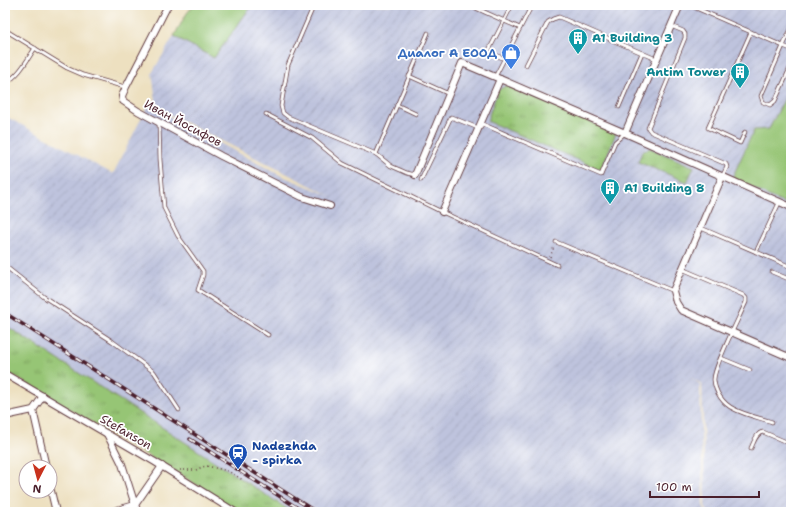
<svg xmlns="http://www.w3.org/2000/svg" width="796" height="517" viewBox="0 0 796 517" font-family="'Shantell Sans',sans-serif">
	<defs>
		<pattern id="industrial-furrows" width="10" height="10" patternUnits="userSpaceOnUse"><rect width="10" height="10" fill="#bec3dd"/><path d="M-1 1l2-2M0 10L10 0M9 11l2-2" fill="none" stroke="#a5a7be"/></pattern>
		<pattern id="park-tufts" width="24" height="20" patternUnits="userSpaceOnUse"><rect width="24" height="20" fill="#96c574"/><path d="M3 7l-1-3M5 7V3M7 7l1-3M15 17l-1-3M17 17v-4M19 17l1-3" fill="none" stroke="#7c9f5f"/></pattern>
	</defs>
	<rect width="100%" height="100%" fill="#fff"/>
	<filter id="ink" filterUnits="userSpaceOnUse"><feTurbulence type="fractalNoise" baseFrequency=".025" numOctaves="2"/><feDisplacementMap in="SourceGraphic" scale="8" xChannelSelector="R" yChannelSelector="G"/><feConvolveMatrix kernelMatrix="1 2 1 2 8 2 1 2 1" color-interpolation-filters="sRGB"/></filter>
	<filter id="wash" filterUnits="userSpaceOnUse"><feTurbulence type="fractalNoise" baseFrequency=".012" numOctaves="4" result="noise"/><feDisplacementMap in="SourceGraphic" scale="16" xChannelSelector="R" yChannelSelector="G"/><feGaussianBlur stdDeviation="0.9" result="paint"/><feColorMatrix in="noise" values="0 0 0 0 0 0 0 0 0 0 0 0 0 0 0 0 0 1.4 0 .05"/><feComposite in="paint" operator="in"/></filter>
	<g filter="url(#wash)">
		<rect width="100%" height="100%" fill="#ede0c0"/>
		<polygon fill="url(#industrial-furrows)" points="252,5 791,5 791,512 708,512 705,506 702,384 689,377 700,384 703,505 706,512 321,512 223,450 5,306 5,116 113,174 148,105 280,175 331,196 157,108 152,73 174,36 214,57"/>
		<polygon fill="#bec3dd" points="5,306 223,450 321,512 292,512 5,325"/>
		<g fill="#96c574" stroke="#707250">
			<polygon points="194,5 252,5 214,58 174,36 187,13"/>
			<polygon points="787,94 791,95 791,207 732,178 754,130 769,129"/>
		</g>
		<g fill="url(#park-tufts)" stroke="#707250">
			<polygon points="507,85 616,133 601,170 487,121 498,90"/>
			<polygon points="650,148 694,167 687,182 638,162 642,152"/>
			<polygon points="5,325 292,512 240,512 179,474 5,371"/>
		</g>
	</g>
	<g filter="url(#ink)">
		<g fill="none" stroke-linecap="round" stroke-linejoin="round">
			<defs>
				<g id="service">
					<polyline points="314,5 288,65 281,106 283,113 288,117 376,154 391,166 407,173 415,175"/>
					<polyline points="469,5 520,28"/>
					<polyline points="689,5 783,46 791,29"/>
					<polyline points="671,26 683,31 685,34 685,38 648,128 651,132 726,164 727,167 722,177"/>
					<polyline points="5,30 67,68 83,75 125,87"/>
					<polyline points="791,49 783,46 761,96 763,102 770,105 775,101 791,66"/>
					<polyline points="505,59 488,52 512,5"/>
					<polyline points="526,65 548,22 553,19 559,17 656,59"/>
					<polyline points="409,76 449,94"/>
					<polyline points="495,77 532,5"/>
					<path d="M5 83C19 76 27 60 35 48"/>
					<polyline points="397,105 416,114"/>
					<polyline points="619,107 642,53"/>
					<polyline points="266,114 312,138 342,163 442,212 557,265"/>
					<polyline points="159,123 160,159 164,208 178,236 203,271 203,275 198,290 268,335"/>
					<polyline points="480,123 601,175 615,142 625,133"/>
					<polyline points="745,132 740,143 708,128 751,32"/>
					<polyline points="376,154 428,33"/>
					<polyline points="421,180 451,117 478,128"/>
					<polyline points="701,228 791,267"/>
					<polyline points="556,242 673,291"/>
					<polyline points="756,252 779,203"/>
					<polyline points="5,266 44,297 112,341 154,372 179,410"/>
					<path d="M682 269 743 295 746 298V302C740 316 713 368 714 380 715 392 723 404 734 409 745 415 760 418 772 422"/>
					<polyline points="772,272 791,280"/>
					<polyline points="721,358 750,370"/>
					<path d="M751 448C754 442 756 433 763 432L791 444"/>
				</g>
				<g id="minor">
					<polyline points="168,5 126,87 122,96 123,101 138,111 221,156 302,197 330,206"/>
					<polyline points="625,133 680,5"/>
					<polyline points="415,175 462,63 500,79"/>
					<polyline points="722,177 673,291 676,302 681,310 791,358"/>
					<polyline points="442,212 500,79 625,133 791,207"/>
					<polyline points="5,374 155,462 235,512"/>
					<polyline points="33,410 46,467"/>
					<polyline points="5,416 33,410 43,396"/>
					<polyline points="107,434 122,464 135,505 138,512"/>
					<polyline points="50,487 56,512"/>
					<polyline points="110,512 135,505 162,466"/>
				</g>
			</defs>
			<use href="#service" stroke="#623c41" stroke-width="4.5"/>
			<use href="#minor" stroke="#623c41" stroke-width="8"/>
			<g stroke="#623c41" stroke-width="1.5" stroke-dasharray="1 3" stroke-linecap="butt">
				<polyline points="550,257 554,247"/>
				<polyline points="180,470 196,470 202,467 207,466 228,471 243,480"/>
			</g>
			<use href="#service" stroke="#fff" stroke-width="3"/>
			<use href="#minor" stroke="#fff" stroke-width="6"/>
			<defs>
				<g id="rail">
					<polyline points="5,313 316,512"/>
					<polyline points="190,439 304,512"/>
				</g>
			</defs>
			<use href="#rail" stroke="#4a1f2b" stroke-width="3.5"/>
			<use href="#rail" stroke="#fff" stroke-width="2" stroke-dasharray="6" stroke-linecap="butt"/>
		</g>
	</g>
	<defs>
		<symbol id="building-pin" viewBox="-11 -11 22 30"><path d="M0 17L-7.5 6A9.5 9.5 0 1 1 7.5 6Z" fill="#0f9aa8" stroke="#fff"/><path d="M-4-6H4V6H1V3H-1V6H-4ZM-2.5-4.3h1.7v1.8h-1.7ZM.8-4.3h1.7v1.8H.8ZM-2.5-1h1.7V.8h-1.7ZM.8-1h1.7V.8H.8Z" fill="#fff"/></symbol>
		<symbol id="shop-pin" viewBox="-11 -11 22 30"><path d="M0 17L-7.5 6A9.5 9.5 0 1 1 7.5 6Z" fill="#3f7fe0" stroke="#fff"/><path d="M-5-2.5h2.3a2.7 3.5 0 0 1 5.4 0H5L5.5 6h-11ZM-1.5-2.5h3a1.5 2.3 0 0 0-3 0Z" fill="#fff"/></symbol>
		<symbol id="station-pin" viewBox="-11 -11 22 30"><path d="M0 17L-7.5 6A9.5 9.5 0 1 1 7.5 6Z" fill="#1a4fb4" stroke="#fff"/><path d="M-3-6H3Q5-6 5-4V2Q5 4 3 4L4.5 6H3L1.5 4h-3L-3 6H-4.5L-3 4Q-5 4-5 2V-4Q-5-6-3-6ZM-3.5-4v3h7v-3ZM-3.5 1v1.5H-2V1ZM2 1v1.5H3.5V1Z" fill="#fff"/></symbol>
	</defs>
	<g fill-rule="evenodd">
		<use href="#building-pin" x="567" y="27" width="22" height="30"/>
		<use href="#shop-pin" x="500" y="42" width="22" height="30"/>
		<use href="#building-pin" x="729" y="61" width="22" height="30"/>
		<use href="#building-pin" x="599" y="177" width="22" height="30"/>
		<use href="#station-pin" x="227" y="442" width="22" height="30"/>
	</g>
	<g text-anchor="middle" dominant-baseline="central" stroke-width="3.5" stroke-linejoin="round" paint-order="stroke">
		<g font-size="12" font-weight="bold" fill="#0d838f" stroke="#fff" text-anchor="start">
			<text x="592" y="38">A1 Building 3</text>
			<text x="726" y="72" text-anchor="end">Antim Tower</text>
			<text x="624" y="188">A1 Building 8</text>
		</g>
		<g font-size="12" font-weight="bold" fill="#366cbe" stroke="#fff" text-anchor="end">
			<text x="497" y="53">Диалог А ЕООД</text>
		</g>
		<g font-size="12" fill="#4a1f2b" stroke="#fff">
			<text transform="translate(183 123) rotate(28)">Иван Йосифов</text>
			<text transform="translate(126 432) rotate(30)">Stefanson</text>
		</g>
		<g font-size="12" font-weight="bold" fill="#164399" stroke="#fff" text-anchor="start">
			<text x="252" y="446">Nadezhda<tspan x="252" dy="14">- spirka</tspan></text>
		</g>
	</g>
	<rect width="796" height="517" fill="none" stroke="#fff" stroke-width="20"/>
	<g transform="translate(38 479) rotate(186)"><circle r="19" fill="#ffffff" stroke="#b7a5aa"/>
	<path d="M0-3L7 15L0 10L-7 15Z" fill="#c8321e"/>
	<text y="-6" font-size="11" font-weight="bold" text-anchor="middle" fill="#4a1f2b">N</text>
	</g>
	<path d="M650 491v6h109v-6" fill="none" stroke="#4a1f2b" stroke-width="2"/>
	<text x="656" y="491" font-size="12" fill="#4a1f2b" stroke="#ffffff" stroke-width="3" paint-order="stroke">100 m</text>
</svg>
